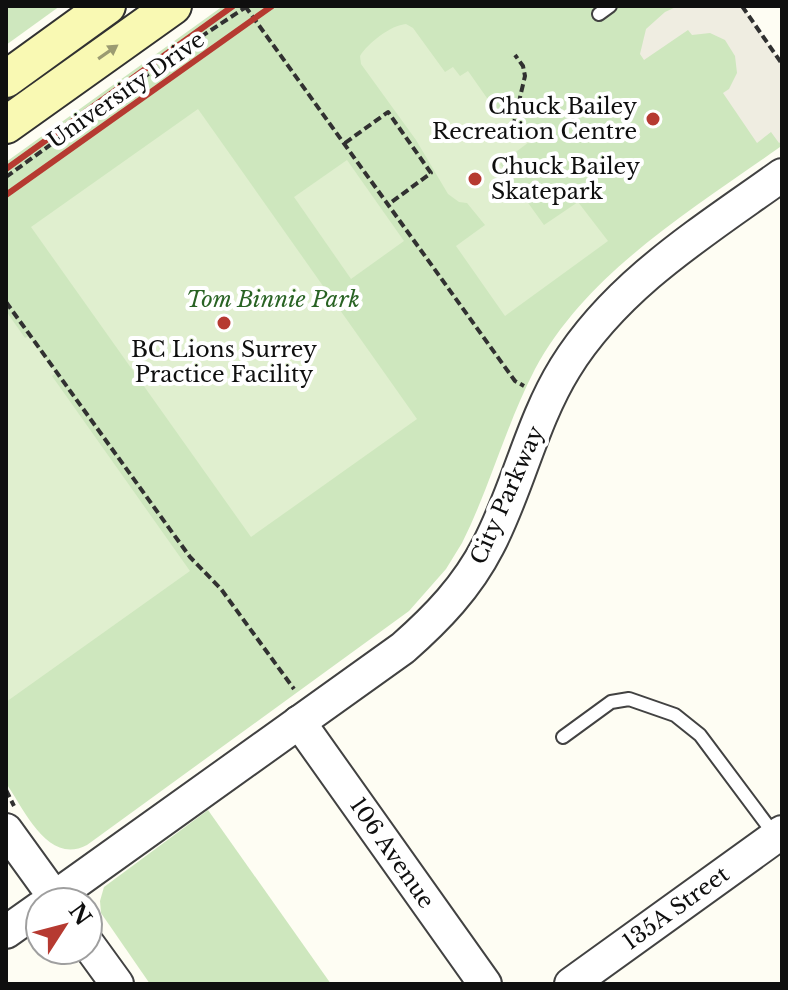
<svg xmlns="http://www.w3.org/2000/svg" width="788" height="990" viewBox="0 0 788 990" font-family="'Libre Baskerville',serif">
	<rect width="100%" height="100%" fill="#fefdf3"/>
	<g fill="#cee7be">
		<polygon points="6,6 60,6 6,45"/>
		<path d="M223 6H733L782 76V142L780 147C692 210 588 271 535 369 506 425 490 487 462 543L446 569 409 611 87 845C48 866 24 809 6 783V162Z"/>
		<polygon points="208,810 331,984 150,984 101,913 100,901 104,887"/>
	</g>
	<g fill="#e0efcf">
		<path d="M406 24 413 28 445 72 453 67 460 76 468 71 501 118 508 114 529 142 500 164 544 225 578 202 608 241 505 316 456 246 485 225 467 203 459 202 448 194 416 140 361 64 360 56C368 43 391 25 406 24Z"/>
		<polygon points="198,109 417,419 251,537 31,227"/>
		<polygon points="347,160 404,241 351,279 294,197"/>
		<polygon points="6,311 25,338 29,336 56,373 52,376 190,571 6,702"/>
	</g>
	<polygon fill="#efede1" points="678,6 742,6 782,64 782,141 779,143 771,132 757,143 723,93 729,89 737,73 735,56 725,40 710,33 692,35 688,30 644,60 640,54 646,29 665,12"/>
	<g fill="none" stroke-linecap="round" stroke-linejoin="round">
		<defs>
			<g id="service">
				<polyline points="599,14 610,6"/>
				<polyline points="563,737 611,702 629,699 675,715 700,735 774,834"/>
			</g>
			<g id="tertiary">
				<polyline points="299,722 485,984"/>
				<polyline points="6,830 58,902"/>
				<path d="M48 902 403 648C437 618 467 587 488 546 518 489 531 423 565 368 617 284 704 231 782 175"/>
				<polyline points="6,932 40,908"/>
				<polyline points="88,944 117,984"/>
				<polyline points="571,984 782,832"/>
			</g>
			<g id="secondary">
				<polyline points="6,79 107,6"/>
				<polyline points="6,125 173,6"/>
			</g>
		</defs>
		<use href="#service" stroke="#424242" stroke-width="16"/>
		<use href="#tertiary" stroke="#424242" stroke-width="36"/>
		<use href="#secondary" stroke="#313131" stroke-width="40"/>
		<g stroke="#313131" stroke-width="4" stroke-dasharray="8 4" stroke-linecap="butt">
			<polyline points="245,6 515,381 524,386"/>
			<polyline points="742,6 782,64"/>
			<polyline points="513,127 525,76 523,66 515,55"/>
			<polyline points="345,143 388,112 431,173 389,204"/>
			<polyline points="6,177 187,46 246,7"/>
			<polyline points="6,302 190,557 221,589 294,689"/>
			<polyline points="6,790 14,806"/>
		</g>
		<use href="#service" stroke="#fff" stroke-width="12"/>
		<use href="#tertiary" stroke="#fff" stroke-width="32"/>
		<use href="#secondary" stroke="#f9f9b3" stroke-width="36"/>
		<g stroke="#b63a31" stroke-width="6">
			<polyline points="6,169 233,6"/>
			<polyline points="6,195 272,6"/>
		</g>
	</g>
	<defs><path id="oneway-solid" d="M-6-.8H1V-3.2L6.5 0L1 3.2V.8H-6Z" transform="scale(2)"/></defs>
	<use fill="#9b9b71" href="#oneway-solid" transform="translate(108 52) rotate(-35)"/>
	<g fill="#b63a31" stroke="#fff" stroke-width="3">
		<circle cx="653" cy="119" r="8"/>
		<circle cx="475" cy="179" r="8"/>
		<circle cx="224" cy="323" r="8"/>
	</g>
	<g text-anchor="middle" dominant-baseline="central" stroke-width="8" stroke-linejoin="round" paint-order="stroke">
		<g font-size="22" fill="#0f0f0f" stroke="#fff">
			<text transform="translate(126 90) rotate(-35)">University Drive</text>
			<text transform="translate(507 495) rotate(-66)">City Parkway</text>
			<text transform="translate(392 853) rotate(55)">106 Avenue</text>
			<text transform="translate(676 908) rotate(-36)">135A Street</text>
		</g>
		<g font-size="22" fill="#0f0f0f" stroke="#fff" text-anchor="end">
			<text x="637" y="106">Chuck Bailey<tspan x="637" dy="25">Recreation Centre</tspan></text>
			<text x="491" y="166" text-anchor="start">Chuck Bailey<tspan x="491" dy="25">Skatepark</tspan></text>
			<text x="224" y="349" text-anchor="middle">BC Lions Surrey<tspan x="224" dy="25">Practice Facility</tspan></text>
		</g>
		<g font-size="22" font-style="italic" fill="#296324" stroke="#fff">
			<text x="273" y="299">Tom Binnie Park</text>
		</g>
	</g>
	<rect width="788" height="990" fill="none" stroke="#0f0f0f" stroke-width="16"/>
	<g transform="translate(64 926) rotate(54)"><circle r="38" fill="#ffffff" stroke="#9f9f9f" stroke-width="2"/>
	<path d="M0-6L14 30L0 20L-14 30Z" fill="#b63a31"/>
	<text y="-12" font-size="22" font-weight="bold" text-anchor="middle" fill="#0f0f0f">N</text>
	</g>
</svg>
